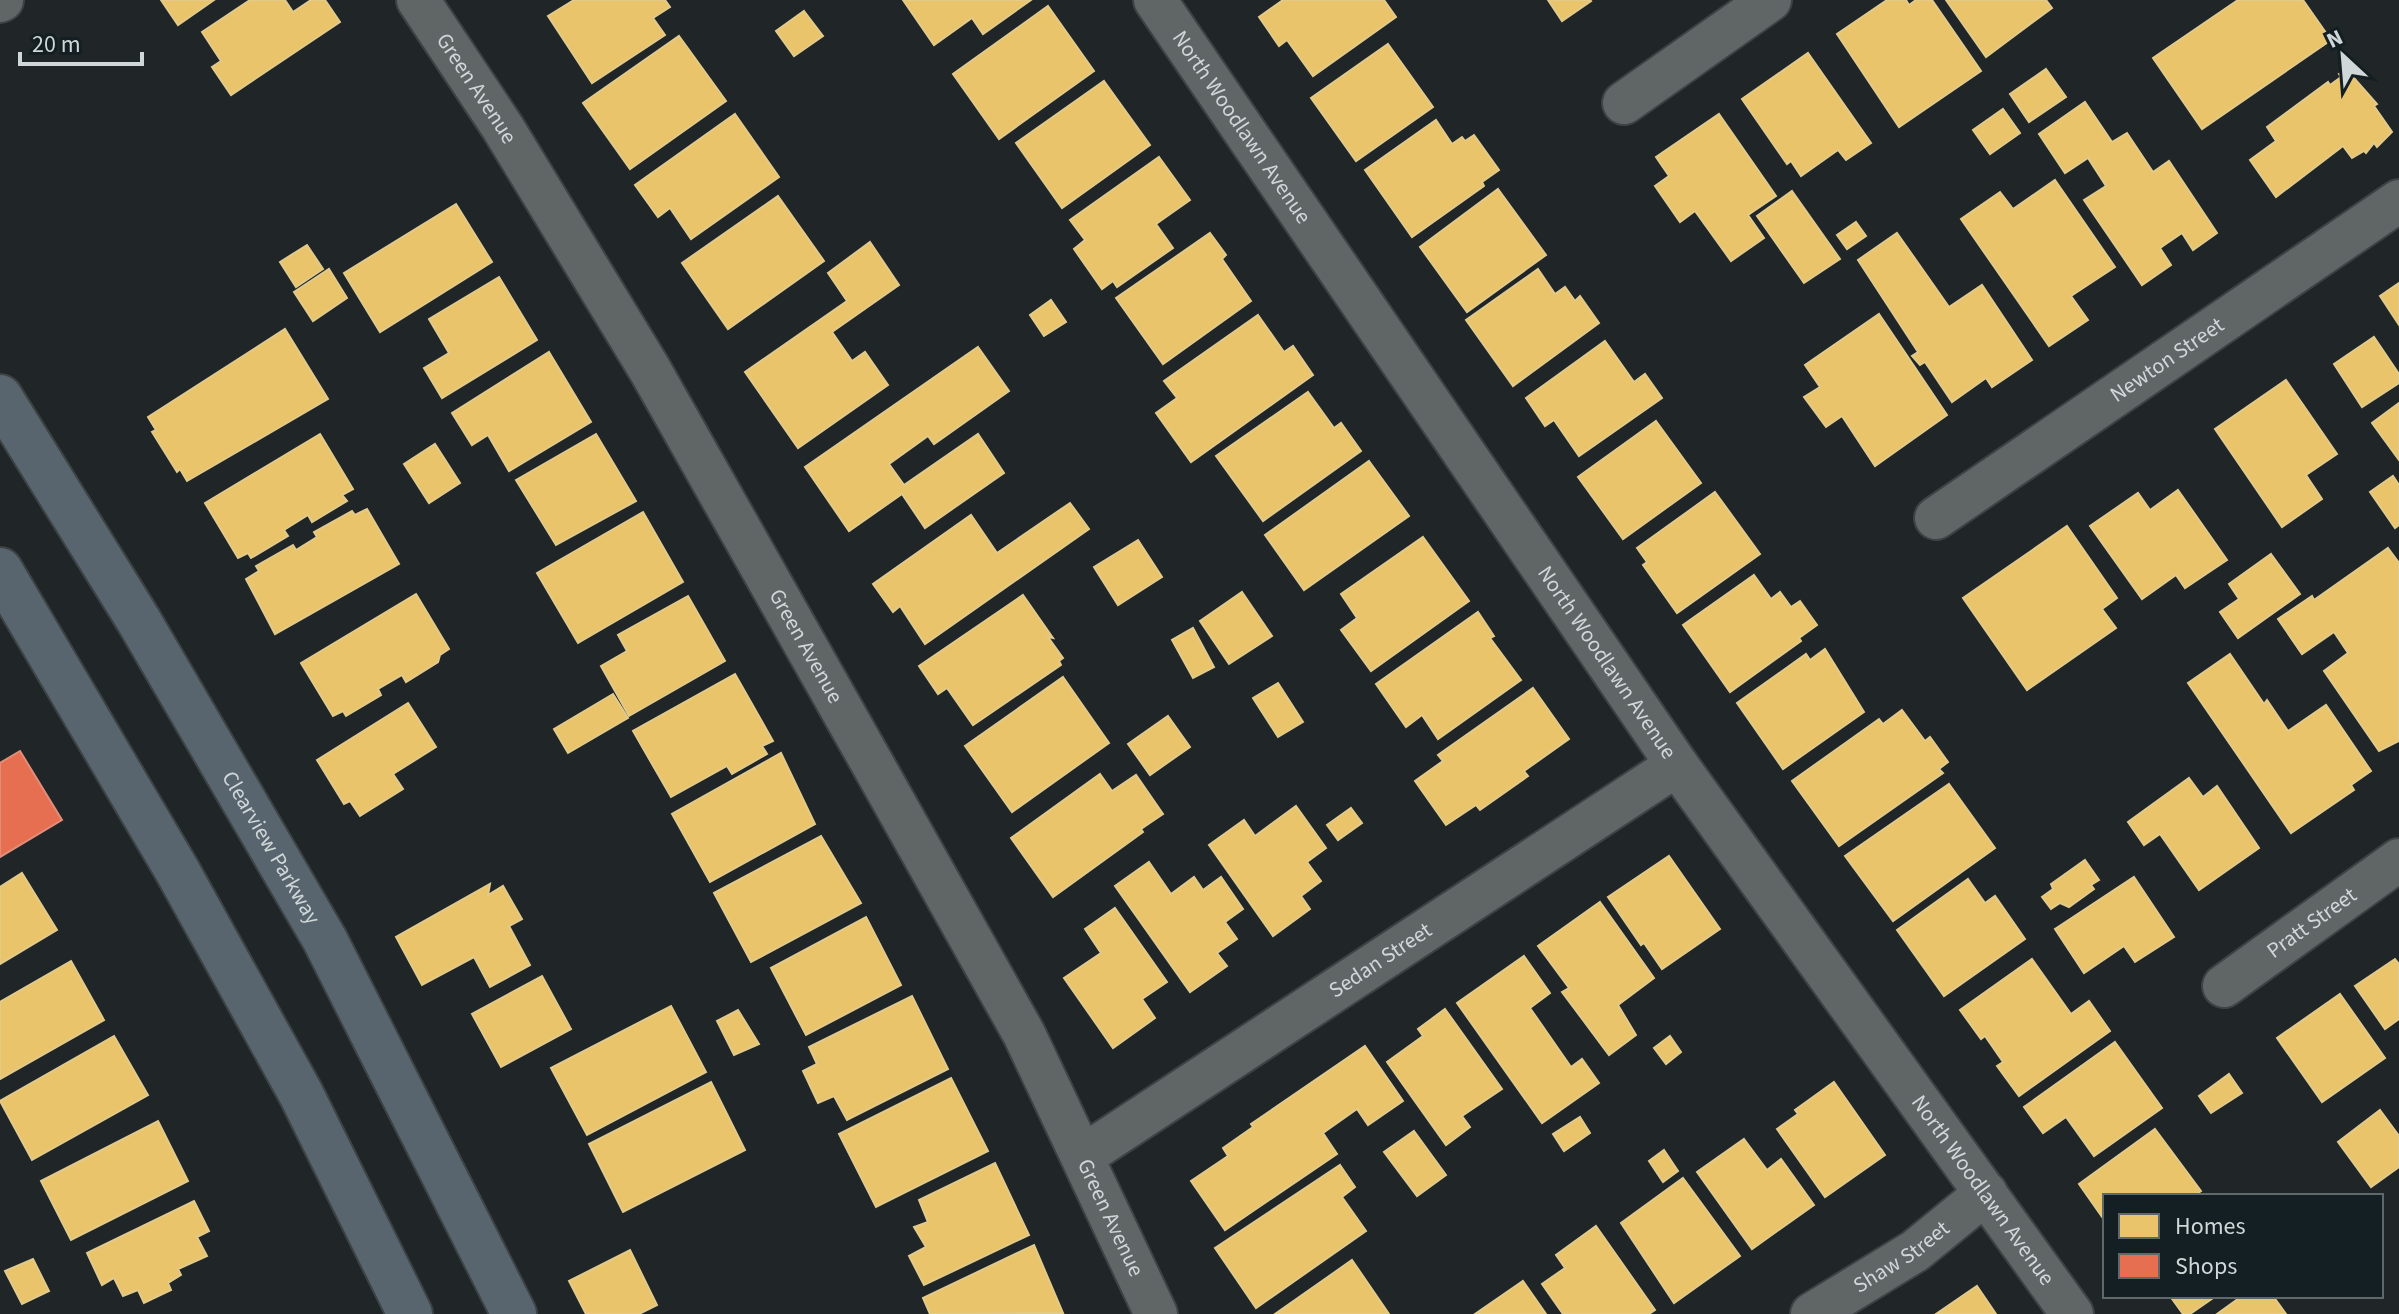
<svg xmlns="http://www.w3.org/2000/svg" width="2399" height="1314" viewBox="0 0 2399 1314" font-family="'Source Sans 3',sans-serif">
	<rect width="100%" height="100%" fill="#202628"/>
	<g fill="#e9c46a" stroke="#e2ca8b" stroke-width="2">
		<polygon points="161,0 214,0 178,25"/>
		<polygon points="250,0 285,0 293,12 311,0 325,0 340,22 231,95 212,67 221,61 202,32"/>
		<polygon points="574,0 665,0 670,7 653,18 665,35 592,83 548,16"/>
		<polygon points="903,0 1031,0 983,34 972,18 934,45"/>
		<polygon points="1283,0 1384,0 1396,17 1313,76 1287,40 1279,46 1259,17"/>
		<polygon points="1548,0 1590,0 1591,1 1562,21"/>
		<polygon points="1887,0 1906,0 1909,5 1916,0 1932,0 1981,71 1899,127 1837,34"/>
		<polygon points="1946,0 2046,0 2052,8 1986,57"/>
		<polygon points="2238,0 2303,0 2331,40 2202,129 2153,58"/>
		<polygon points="1048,6 1094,71 999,139 953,74"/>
		<polygon points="804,11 823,36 794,56 776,31"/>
		<polygon points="679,36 726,101 630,169 583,103"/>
		<polygon points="1388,44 1433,107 1356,161 1311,98"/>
		<polygon points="1808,53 1871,143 1846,160 1838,150 1801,176 1791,161 1787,164 1742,99"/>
		<polygon points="2046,69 2066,97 2029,122 2010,94"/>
		<polygon points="2346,69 2377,104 2374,106 2392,132 2377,147 2374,143 2366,153 2364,151 2352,158 2343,146 2276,197 2250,160 2276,141 2267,127 2328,82 2330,85 2341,77 2339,74"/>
		<polygon points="1104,81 1150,145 1062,208 1016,143"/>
		<polygon points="2085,102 2112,142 2127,133 2153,172 2169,161 2217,233 2193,250 2182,233 2160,248 2171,265 2142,285 2084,200 2106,186 2088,158 2065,173 2039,134"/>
		<polygon points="2003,109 2020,133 1990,154 1973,130"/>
		<polygon points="735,114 779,177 691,239 670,208 658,217 635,185"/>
		<polygon points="1719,114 1776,196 1748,215 1764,238 1731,261 1695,211 1680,222 1655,186 1669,176 1656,157"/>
		<polygon points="1436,120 1452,144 1462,137 1465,141 1474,135 1499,170 1482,182 1484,186 1412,237 1365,170"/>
		<polygon points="1159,157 1190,200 1156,224 1173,248 1117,287 1113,281 1102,289 1074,249 1085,240 1070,220"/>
		<polygon points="2055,180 2115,267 2071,296 2088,320 2049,346 1961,219 2000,192 2013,209"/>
		<polygon points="1498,189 1546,255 1467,312 1420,247"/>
		<polygon points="1792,191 1840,259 1804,283 1757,216"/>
		<polygon points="778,196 824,261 728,329 682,263"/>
		<polygon points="456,204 492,262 380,332 344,273"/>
		<polygon points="1856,222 1866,236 1847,249 1837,235"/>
		<polygon points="1210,233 1226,255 1222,259 1251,301 1163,364 1116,298"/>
		<polygon points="1897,233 1949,307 1982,285 2032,360 1992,387 1986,378 1952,402 1925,362 1920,365 1912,356 1918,352 1858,260"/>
		<polygon points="870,242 899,285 832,332 852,361 865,352 888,385 798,448 745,372 847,301 828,273"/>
		<polygon points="307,245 323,269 296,287 280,262"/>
		<polygon points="329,269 347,298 313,321 294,292"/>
		<polygon points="1538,269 1555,294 1565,287 1575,301 1580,296 1599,323 1513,386 1466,320"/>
		<polygon points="499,277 537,340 442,398 424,368 449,353 429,319"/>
		<polygon points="2399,283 2399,325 2380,296"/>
		<polygon points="1051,300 1066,322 1044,336 1030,315"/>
		<polygon points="1879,314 1947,415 1875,466 1842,416 1826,427 1804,397 1820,387 1805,365"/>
		<polygon points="1258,315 1284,352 1293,346 1313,375 1191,462 1156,413 1177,398 1164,381"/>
		<polygon points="285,329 328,399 187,481 180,469 177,472 152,432 156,430 148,417"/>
		<polygon points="2374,337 2399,374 2399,383 2362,407 2334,364"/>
		<polygon points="1605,341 1634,382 1645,374 1662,398 1579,456 1554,420 1545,426 1526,398"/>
		<polygon points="978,347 1009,391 934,444 928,436 889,464 904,485 978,434 1004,473 925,528 902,494 849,531 805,467"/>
		<polygon points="549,352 591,422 509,471 488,435 472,445 452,413"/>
		<polygon points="2286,380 2337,454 2306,475 2322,499 2282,527 2215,429"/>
		<polygon points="1308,392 1334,428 1341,423 1361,451 1263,521 1216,456"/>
		<polygon points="2399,403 2399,460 2372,423"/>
		<polygon points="1656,421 1701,483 1623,539 1578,477"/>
		<polygon points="320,434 353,489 342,495 347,501 312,522 308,515 284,530 288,536 251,558 248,553 238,558 205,503"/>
		<polygon points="596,434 636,501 556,545 516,480"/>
		<polygon points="435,444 460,483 429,503 404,464"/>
		<polygon points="1369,461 1409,516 1304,590 1265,535"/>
		<polygon points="2393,476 2399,485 2399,525 2395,528 2370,492"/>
		<polygon points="2178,490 2227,560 2185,588 2176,575 2142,599 2090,526 2138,493 2150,510"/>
		<polygon points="1715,492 1760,554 1677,613 1643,565 1647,562 1637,548"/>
		<polygon points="1070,503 1089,529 925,644 900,606 893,612 873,584 971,515 997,553"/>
		<polygon points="367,509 399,564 275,634 246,579 259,571 256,566 293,545 296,550 317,537 314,532 352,511 355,515"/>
		<polygon points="643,512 683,582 578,643 537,573"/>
		<polygon points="2067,526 2117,598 2102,609 2116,628 2027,690 1963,598"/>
		<polygon points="1423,537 1469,601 1371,671 1341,630 1357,618 1341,594"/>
		<polygon points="1138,540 1162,577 1118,605 1094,567"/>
		<polygon points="2388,548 2399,563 2399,741 2379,751 2324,671 2348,653 2334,632 2302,654 2278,619 2312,596 2314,600"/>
		<polygon points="2271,554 2300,594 2238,638 2220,612 2239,599 2229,584"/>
		<polygon points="1754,575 1771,599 1780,592 1791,607 1800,601 1817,625 1799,638 1801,641 1730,692 1683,625"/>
		<polygon points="1242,592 1272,636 1229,664 1200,621"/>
		<polygon points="416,594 449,649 440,655 438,662 406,682 402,675 378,689 381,695 346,716 343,711 333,716 301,663"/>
		<polygon points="1023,595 1053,638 1048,637 1063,658 1059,661 1061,665 973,725 947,688 938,694 919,666"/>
		<polygon points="688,596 725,661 629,716 601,666 627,651 618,635"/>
		<polygon points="1478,612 1494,636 1490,638 1521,680 1438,739 1422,715 1406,727 1376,684"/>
		<polygon points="1193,628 1214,667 1193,678 1172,640"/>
		<polygon points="1825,649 1864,712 1783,769 1737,703 1806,654 1810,660"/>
		<polygon points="2230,654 2264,704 2267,700 2288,731 2326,705 2371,771 2351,785 2354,790 2291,833 2188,683"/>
		<polygon points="735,674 773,741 762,746 767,754 732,774 727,766 671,797 633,731"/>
		<polygon points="1063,677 1109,743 1012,812 965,746"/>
		<polygon points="1278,683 1303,722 1278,737 1253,698"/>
		<polygon points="1533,688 1569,739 1524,771 1528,776 1480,810 1476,805 1446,825 1415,781 1443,761 1438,755"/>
		<polygon points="613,694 628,718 568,753 554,729"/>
		<polygon points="408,703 436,747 393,774 403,789 360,816 350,801 344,804 317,760"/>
		<polygon points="1902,710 1925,741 1930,737 1948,762 1939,769 1943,773 1839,846 1792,781 1879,719 1883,724"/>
		<polygon points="1168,716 1190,747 1150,775 1128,744"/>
		<polygon points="781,753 815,824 710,882 672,814"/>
		<polygon points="1100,774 1112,791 1136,775 1163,814 1141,829 1143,832 1053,897 1011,838"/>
		<polygon points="2189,778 2203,797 2217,786 2259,848 2199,890 2160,834 2144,845 2128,822"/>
		<polygon points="1949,784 1995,848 1893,921 1845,856"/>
		<polygon points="1296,806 1326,848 1307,862 1321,881 1301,896 1310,909 1273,936 1209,845 1244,820 1255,836"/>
		<polygon points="1351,808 1362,823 1338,840 1327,825"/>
		<polygon points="821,836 861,903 751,962 714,893"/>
		<polygon points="1669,856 1720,929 1662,969 1644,943 1641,945 1608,897"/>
		<polygon points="2085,860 2099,880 2091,885 2094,889 2069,907 2060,903 2051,909 2042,897 2053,889 2051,884"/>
		<polygon points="1149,862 1171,894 1194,877 1203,890 1221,877 1243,909 1225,922 1237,939 1217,953 1227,966 1190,992 1115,886"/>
		<polygon points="22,873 57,930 0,964 0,887"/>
		<polygon points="2134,877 2174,937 2135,962 2124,946 2084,973 2055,929"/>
		<polygon points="1968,879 1985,903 1995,896 2025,939 1944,996 1897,930"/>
		<polygon points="490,884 488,895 503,886 522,919 509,926 530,965 490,987 474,957 422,985 396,937"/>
		<polygon points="1600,902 1654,978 1618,1005 1636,1035 1609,1055 1562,992 1569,988 1538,946"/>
		<polygon points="1115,908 1167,982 1142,999 1155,1018 1113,1048 1064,978 1101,953 1085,929"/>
		<polygon points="866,917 901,985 806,1035 771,968"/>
		<polygon points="1524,956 1550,993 1530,1008 1571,1067 1582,1059 1599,1083 1542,1123 1457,1003"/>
		<polygon points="2032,959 2071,1014 2089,1001 2110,1031 2019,1096 1997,1066 2003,1062 1985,1036 1981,1039 1960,1010"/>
		<polygon points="2395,959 2399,964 2399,1019 2385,1029 2355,986"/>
		<polygon points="71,961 104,1020 0,1079 0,1002"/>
		<polygon points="542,976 571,1029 501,1067 472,1014"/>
		<polygon points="2340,994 2385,1058 2322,1102 2277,1038"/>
		<polygon points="912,996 948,1069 847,1120 834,1096 818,1103 803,1071 817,1064 809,1047"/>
		<polygon points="671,1006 706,1072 587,1135 551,1068"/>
		<polygon points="1445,1009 1502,1089 1462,1116 1470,1127 1446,1145 1387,1062 1423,1036 1418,1029"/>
		<polygon points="738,1010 759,1044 734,1055 717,1021"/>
		<polygon points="114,1036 148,1095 32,1160 0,1101"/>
		<polygon points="1670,1036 1681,1052 1666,1064 1654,1048"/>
		<polygon points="2115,1042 2162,1108 2094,1156 2066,1117 2043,1133 2024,1107"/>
		<polygon points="1365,1046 1403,1101 1368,1125 1357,1109 1323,1133 1337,1154 1225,1230 1191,1181 1228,1156 1223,1148 1253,1127 1251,1124"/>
		<polygon points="2229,1074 2242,1093 2211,1113 2199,1096"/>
		<polygon points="951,1078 988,1151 876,1207 839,1134"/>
		<polygon points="711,1082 745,1150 623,1212 589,1144"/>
		<polygon points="1834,1082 1885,1155 1825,1197 1777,1129 1798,1114 1795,1110"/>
		<polygon points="2380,1110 2399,1136 2399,1167 2371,1187 2338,1142"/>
		<polygon points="1580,1117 1590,1133 1564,1151 1553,1134"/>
		<polygon points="158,1121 188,1181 71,1240 41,1181"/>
		<polygon points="2155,1129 2201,1191 2194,1196 2105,1196 2105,1221 2079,1184"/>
		<polygon points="1414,1131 1446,1175 1417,1196 1384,1152"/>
		<polygon points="1744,1139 1767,1170 1781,1159 1814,1205 1752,1249 1697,1172"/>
		<polygon points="1664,1150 1678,1171 1663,1182 1649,1161"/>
		<polygon points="995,1163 1029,1235 924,1285 909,1256 926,1247 914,1227 928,1222 919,1200"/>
		<polygon points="1340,1165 1355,1187 1342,1197 1366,1231 1256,1308 1215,1248"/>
		<polygon points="1683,1178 1740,1256 1674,1303 1621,1223"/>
		<polygon points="194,1201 209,1231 197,1237 207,1256 178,1269 181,1275 168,1283 171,1290 144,1303 138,1290 123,1296 114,1278 102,1285 87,1253"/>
		<polygon points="1596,1226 1655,1310 1649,1314 1563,1314 1542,1284 1565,1268 1556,1255"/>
		<polygon points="1034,1245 1063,1313 930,1314 923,1298"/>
		<polygon points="630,1250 657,1305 639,1314 586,1314 569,1281"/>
		<polygon points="33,1259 49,1291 22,1304 5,1271"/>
		<polygon points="1352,1260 1389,1314 1275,1314"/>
		<polygon points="1523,1281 1546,1314 1475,1314"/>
		<polygon points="1977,1286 1996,1314 1936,1314"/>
		<polygon points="2170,1296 2216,1296 2190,1314 2183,1314"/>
		<polygon points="2242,1296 2273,1296 2286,1314 2217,1314"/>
	</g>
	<polygon fill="#e76f51" stroke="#e08e7a" stroke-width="2" points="20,751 62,820 0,857 0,763"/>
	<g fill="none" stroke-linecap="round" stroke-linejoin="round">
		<defs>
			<g id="minor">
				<path id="s1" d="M418 0 503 128 650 370 872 763 1024 1034 1156 1314"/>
				<path id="s2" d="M1155 0 1677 765 2072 1314"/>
				<polyline points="0,1 2,0"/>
				<polyline points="1624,103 1770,0"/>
				<path id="s3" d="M1936 518 2399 201"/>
				<path id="s4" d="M2224 986 2399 860"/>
				<path id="s5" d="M1083 1156 1677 765"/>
				<path id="s6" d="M1812 1314 1915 1251 1986 1193"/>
			</g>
			<g id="highway">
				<path id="s7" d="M0 397 139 621 325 940 514 1314"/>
				<polyline points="0,570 178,872 301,1094 410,1314"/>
			</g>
		</defs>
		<use href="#minor" stroke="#3d4344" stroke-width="46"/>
		<use href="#highway" stroke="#3d4344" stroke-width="48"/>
		<use href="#minor" stroke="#606566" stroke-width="42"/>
		<use href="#highway" stroke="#58656e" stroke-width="44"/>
	</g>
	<g text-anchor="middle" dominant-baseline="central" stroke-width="8" stroke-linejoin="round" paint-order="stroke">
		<g font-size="22" fill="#d0d7d9" stroke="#131f22">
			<text stroke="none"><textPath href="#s1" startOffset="106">Green Avenue</textPath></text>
			<text stroke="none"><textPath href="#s2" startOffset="154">North Woodlawn Avenue</textPath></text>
			<text stroke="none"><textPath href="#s3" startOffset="280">Newton Street</textPath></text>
			<text stroke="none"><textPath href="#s1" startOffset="754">Green Avenue</textPath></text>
			<text stroke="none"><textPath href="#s2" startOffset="802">North Woodlawn Avenue</textPath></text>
			<text stroke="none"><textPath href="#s7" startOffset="526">Clearview Parkway</textPath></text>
			<text stroke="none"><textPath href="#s4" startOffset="108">Pratt Street</textPath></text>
			<text stroke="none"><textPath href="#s5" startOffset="356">Sedan Street</textPath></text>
			<text stroke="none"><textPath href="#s2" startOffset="1450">North Woodlawn Avenue</textPath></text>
			<text stroke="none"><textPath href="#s1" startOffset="1402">Green Avenue</textPath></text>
			<text stroke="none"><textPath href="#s6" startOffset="106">Shaw Street</textPath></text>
		</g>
	</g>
	<rect x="2103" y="1194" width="280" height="104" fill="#131f22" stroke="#5f696b" stroke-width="2"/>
	<rect x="2119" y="1214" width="40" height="24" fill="#e9c46a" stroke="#5f696b" stroke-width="2"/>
	<text x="2175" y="1234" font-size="24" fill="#d0d7d9">Homes</text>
	<rect x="2119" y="1254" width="40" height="24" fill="#e76f51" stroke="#5f696b" stroke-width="2"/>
	<text x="2175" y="1274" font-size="24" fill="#d0d7d9">Shops</text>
	<g transform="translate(2343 56) rotate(334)" stroke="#131f22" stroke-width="6" paint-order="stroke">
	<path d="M0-6L14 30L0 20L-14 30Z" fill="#d0d7d9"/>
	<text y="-12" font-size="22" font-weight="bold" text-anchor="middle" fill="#d0d7d9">N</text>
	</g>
	<path d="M20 52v12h122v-12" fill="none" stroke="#d0d7d9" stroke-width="4"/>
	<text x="32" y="52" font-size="24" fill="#d0d7d9" stroke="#131f22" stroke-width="6" paint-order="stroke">20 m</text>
</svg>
